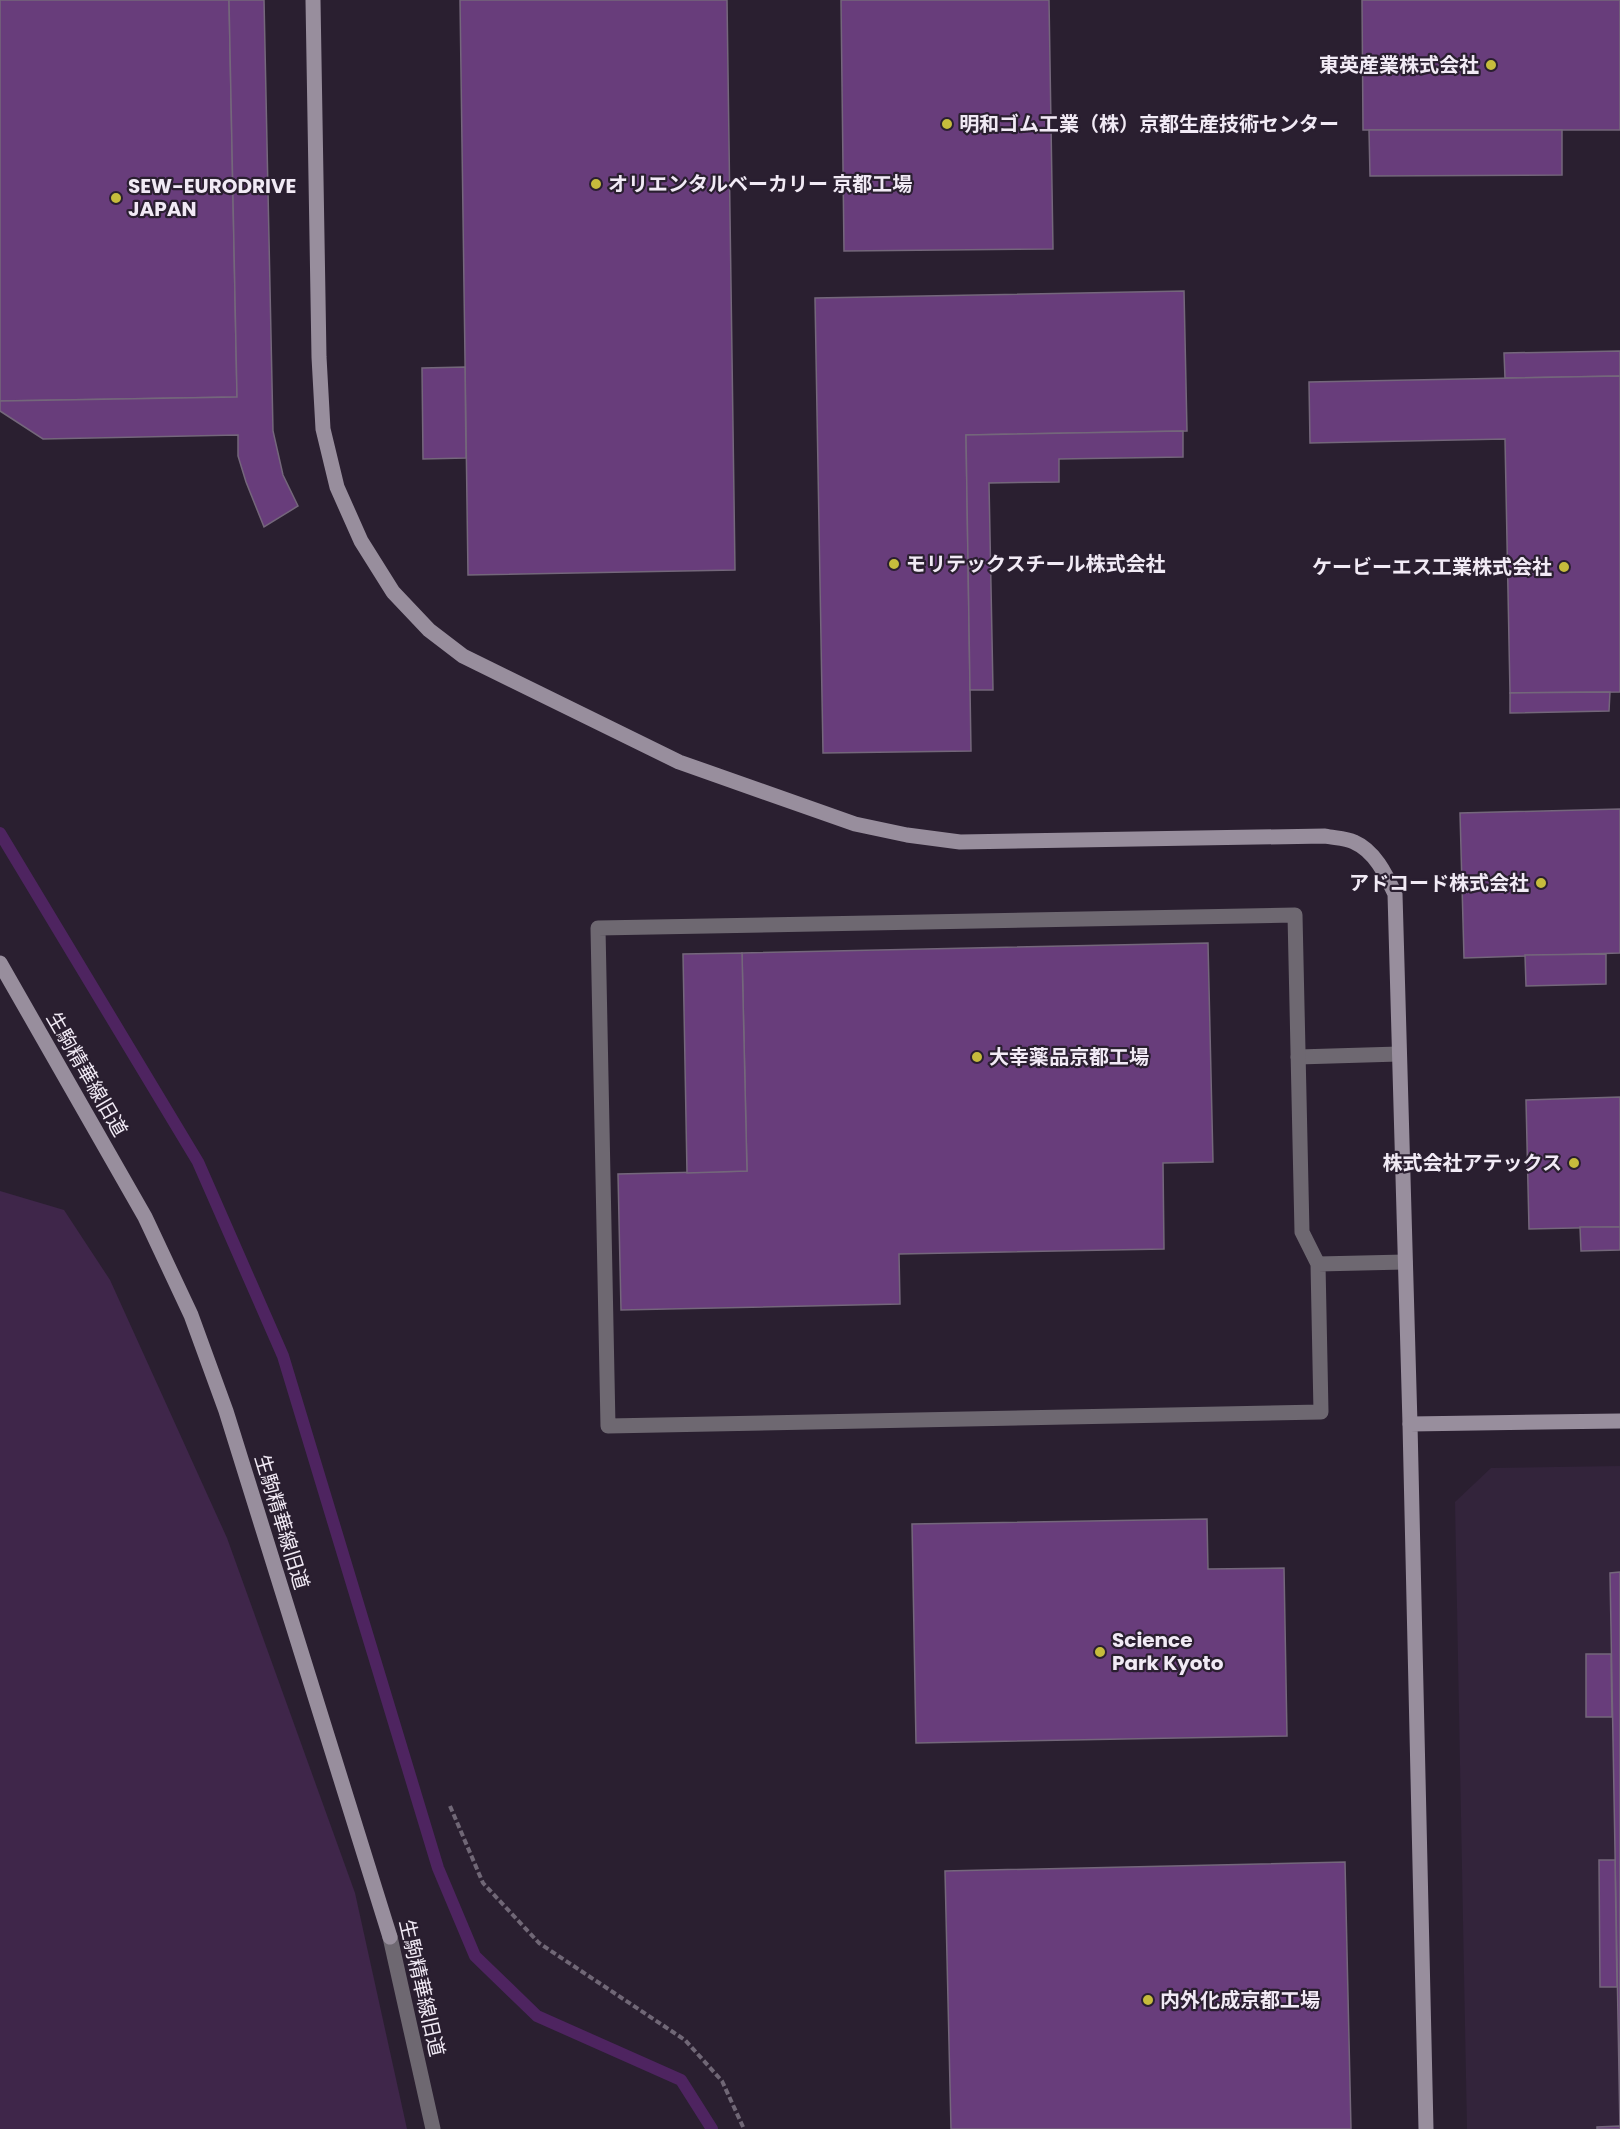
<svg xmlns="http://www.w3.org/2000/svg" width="1620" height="2129" viewBox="0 0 1620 2129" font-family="Poppins,'Noto Sans JP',sans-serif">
	<rect width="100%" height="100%" fill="#2a1f30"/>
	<polygon fill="#33243b" points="1620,1466 1620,2129 1467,2129 1455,1502 1491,1468"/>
	<polygon fill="#3f264a" points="0,1191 64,1210 110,1280 227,1538 355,1893 407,2129 0,2129"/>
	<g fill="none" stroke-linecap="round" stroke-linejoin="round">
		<polyline stroke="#4e2460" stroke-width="12" points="0,833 198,1162 283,1356 438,1868 475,1956 537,2016 681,2080 712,2129"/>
	</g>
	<g fill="#683d7b" stroke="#74677b" stroke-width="1.5">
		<polygon points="0,0 229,0 237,397 0,401"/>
		<polygon points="229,0 264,0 273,431 283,475 298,506 264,527 246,482 238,456 238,435 43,439 0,411 0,401 237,397"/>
		<polygon points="460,0 727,0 735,570 468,575"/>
		<polygon points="841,0 1049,0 1053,249 844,251"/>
		<polygon points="1362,0 1620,0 1620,130 1363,130"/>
		<polygon points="1369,130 1562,130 1562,175 1370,176"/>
		<polygon points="1184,291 1187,431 966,435 971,751 823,753 815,298"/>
		<polygon points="1620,351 1620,376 1505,378 1504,353"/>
		<polygon points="465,367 466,458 423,459 422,368"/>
		<polygon points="1620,376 1620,692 1510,693 1505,439 1310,443 1309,382"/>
		<polygon points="1183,431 1183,457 1059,459 1059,482 989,483 993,690 970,690 966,435"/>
		<polygon points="1610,692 1609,711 1510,713 1510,693"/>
		<polygon points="1620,809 1620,953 1464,958 1460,813"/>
		<polygon points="1208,943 1213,1162 1163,1163 1164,1249 899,1254 900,1304 621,1310 618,1174 747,1171 742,953"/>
		<polygon points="742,953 747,1171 687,1173 683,954"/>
		<polygon points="1606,954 1606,984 1526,986 1525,955"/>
		<polygon points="1620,1097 1620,1227 1529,1229 1526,1100"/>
		<polygon points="1580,1227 1620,1227 1620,1250 1581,1251"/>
		<polygon points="1207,1519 1208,1569 1284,1568 1287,1736 916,1743 912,1524"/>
		<polygon points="1620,1572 1620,2129 1610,1573"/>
		<polygon points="1586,1654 1611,1654 1612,1717 1586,1717"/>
		<polygon points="1599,1860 1615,1860 1617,1987 1600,1987"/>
		<polygon points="1345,1862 1351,2129 951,2129 945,1871"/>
		<polygon points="1620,2126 1620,2129 1597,2129 1597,2127"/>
	</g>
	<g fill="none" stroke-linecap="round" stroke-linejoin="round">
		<polyline stroke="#706776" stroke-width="4" stroke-dasharray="6 3" stroke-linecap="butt" points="450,1806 483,1883 539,1943 685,2040 722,2081 744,2129"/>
		<g stroke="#6e6871" stroke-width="15">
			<polyline points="1298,1057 1399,1054"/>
			<polyline points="1318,1264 1302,1232 1295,915 598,928 608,1426 1321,1412 1318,1264 1405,1262"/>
		</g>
		<polyline stroke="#6e6871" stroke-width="15" points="390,1937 433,2129"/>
		<g stroke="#988e9d" stroke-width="15">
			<path d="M313 0 319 357 323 429 337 487 361 541 393 592 429 630 463 656 679 762 855 824 907 835 960 842 1325 836C1334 838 1346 838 1354 842 1375 851 1386 875 1395 894L1410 1424"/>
			<polyline points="0,963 145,1217 191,1315 226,1411 390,1937"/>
			<polyline points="1426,2129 1410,1424 1620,1421"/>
		</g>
	</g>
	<g fill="#c6bc3c" stroke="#2a1f30" stroke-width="2">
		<circle cx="1491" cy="65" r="6"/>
		<circle cx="947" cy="124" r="6"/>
		<circle cx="596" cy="184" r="6"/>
		<circle cx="116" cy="198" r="6"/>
		<circle cx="894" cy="564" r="6"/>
		<circle cx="1564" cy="567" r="6"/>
		<circle cx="1541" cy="883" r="6"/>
		<circle cx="977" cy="1057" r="6"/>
		<circle cx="1574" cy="1163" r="6"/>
		<circle cx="1100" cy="1652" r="6"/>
		<circle cx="1148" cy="2000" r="6"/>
	</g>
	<g text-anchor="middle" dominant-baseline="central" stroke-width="4.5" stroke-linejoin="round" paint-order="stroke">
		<g font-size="20" font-weight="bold" fill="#f1eaf5" stroke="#2a1f30" text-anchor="start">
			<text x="1479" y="65" text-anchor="end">東英産業株式会社</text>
			<text x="959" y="124">明和ゴム工業（株）京都生産技術センター</text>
			<text x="608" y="184">オリエンタルベーカリー 京都工場</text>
			<text x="128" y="186">SEW-EURODRIVE<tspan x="128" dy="23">JAPAN</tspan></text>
			<text x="906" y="564">モリテックスチール株式会社</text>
			<text x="1552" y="567" text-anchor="end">ケービーエス工業株式会社</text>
			<text x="1529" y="883" text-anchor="end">アドコード株式会社</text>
			<text x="989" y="1057">大幸薬品京都工場</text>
			<text x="1562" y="1163" text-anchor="end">株式会社アテックス</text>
			<text x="1112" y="1640">Science<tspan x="1112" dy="23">Park Kyoto</tspan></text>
			<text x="1160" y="2000">内外化成京都工場</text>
		</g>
		<g font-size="20" fill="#f1eaf5" stroke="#2a1f30">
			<text transform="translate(87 1074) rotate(60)">生駒精華線旧道</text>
			<text transform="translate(282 1522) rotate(73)">生駒精華線旧道</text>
			<text transform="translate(422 1988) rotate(77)">生駒精華線旧道</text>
		</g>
	</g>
</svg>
